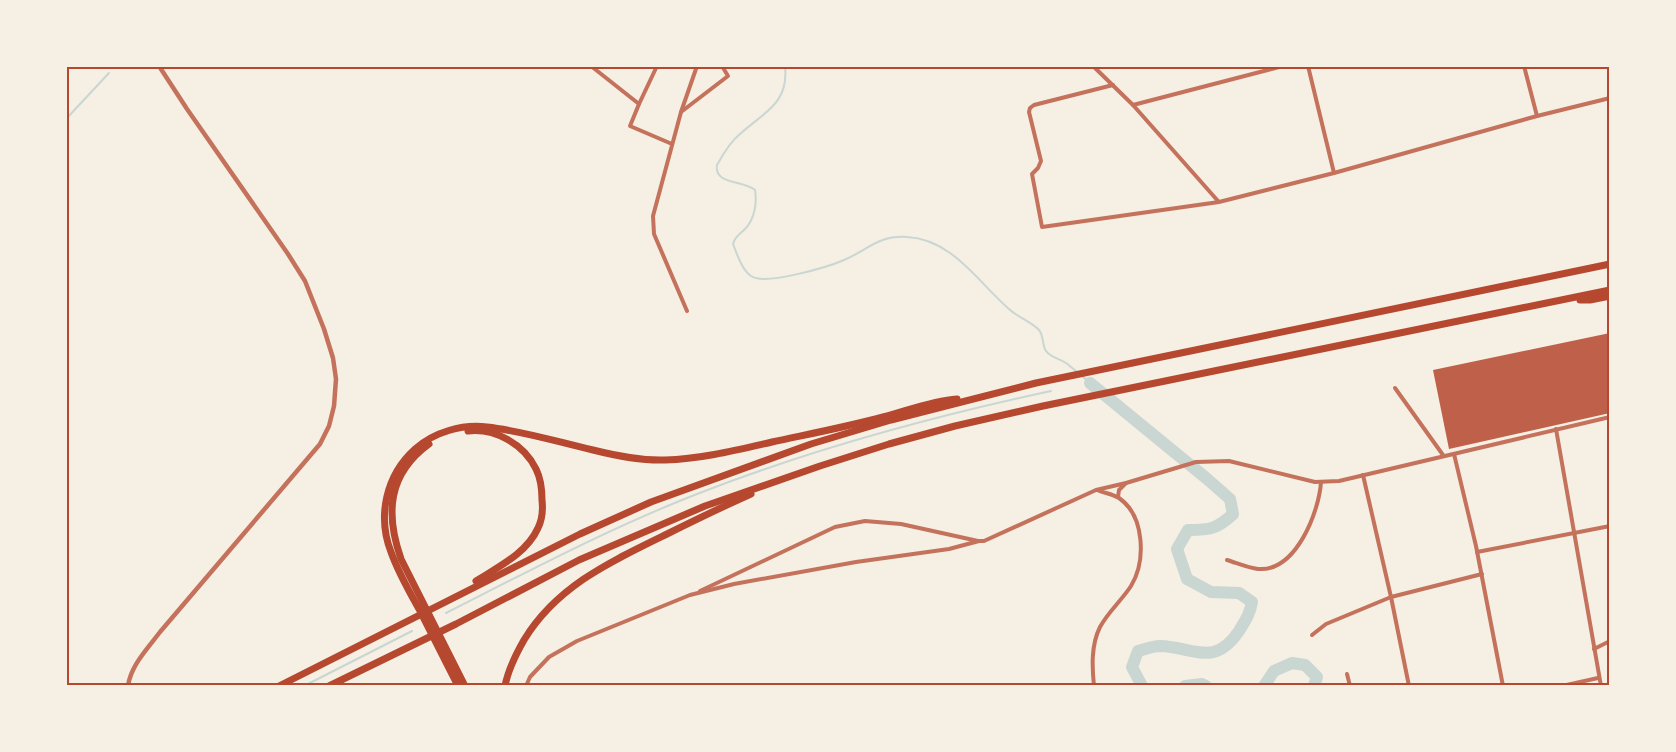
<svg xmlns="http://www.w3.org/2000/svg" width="1676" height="752" viewBox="0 0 1676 752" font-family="'IBM Plex Sans',sans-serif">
	<rect width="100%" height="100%" fill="#f6efe4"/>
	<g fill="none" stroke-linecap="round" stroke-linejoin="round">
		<g stroke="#c9d6d2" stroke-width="2">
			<path d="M785 66C789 104 764 112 740 134 730 142 723 154 717 165 714 185 743 180 755 190 757 202 755 219 745 229 740 234 735 236 733 244 737 254 742 270 751 276 764 286 828 267 844 260 868 250 878 235 907 237 952 239 978 282 1009 309 1017 317 1032 322 1039 330 1044 336 1042 345 1046 351 1050 357 1060 359 1066 363 1069 365 1073 369 1076 371"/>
			<polyline points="66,119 109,73"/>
			<polyline points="1081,375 1090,383"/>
			<path d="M446 613C529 571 610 528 697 494 812 449 930 417 1051 391"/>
			<polyline points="304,686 412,631"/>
		</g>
		<g stroke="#c9d6d2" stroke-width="12">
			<path d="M1090 383 1206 478 1230 499 1233 514C1217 529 1210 530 1188 530L1177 549 1187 579 1211 592 1239 593 1252 602C1250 614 1245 621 1239 631 1214 668 1194 647 1160 646 1153 646 1145 649 1138 651L1132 667 1142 686"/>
			<polyline points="1185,686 1202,684 1206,686"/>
			<polyline points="1264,686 1274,671 1292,663 1305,665 1317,677 1314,686"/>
		</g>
	</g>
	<polygon fill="#bf614a" points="1610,333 1610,413 1449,449 1433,370"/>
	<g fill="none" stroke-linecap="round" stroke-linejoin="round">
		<g stroke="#c5725c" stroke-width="4">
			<polyline points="591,66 639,104 630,126 672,144"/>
			<polyline points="1093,66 1133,105 1218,201"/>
			<polyline points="1308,66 1334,173"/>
			<polyline points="1524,66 1537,116"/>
			<polyline points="1113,85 1034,105 1030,108 1029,112 1041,161 1038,168 1032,174 1042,227 1219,202 1334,173 1537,116 1610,98"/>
			<polyline points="639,104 657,66"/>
			<polyline points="1133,105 1283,66"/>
			<polyline points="681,112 728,76 722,66"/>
			<polyline points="687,311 654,234 653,216 681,112 697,66"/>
			<polyline points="1395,388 1443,455"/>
			<polyline points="1556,429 1601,686"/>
			<polyline points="1454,454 1476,546 1503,686"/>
			<polyline points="1363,475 1391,597 1409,686"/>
			<polyline points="1118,497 1119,490 1126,483"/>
			<polyline points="1477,552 1610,526"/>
			<path d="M1227 560C1237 563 1248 568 1258 569 1296 572 1319 512 1321 482"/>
			<polyline points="700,591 835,527 865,521 901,524 978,541"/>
			<polyline points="1312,635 1326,624 1391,597 1482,574"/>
			<polyline points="1594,649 1610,641"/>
			<polyline points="1347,674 1350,686"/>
			<polyline points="526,686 530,677 549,657 577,641 690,595 734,584 856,562 949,549 979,541 984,541 1096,490 1126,483 1196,462 1229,461 1315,482 1339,481 1610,417"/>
			<path d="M1094 686C1092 667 1091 645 1100 627 1108 612 1122 600 1131 586 1146 561 1145 516 1119 498 1113 494 1104 493 1097 490"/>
			<polyline points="1562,686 1598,678"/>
		</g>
		<path stroke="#c5725c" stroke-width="4.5" d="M128 686C131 665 148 648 160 632L320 444 329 426 334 406 336 379 333 358 324 329 305 281 288 254 187 109 159 66"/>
		<g stroke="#b5482f" stroke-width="7">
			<polyline points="1580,300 1590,300 1610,296"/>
			<path d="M468 431C495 428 524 444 536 469 541 479 542 490 542 500 543 509 542 520 538 528 527 553 498 567 476 581"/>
			<path d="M429 444C388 474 385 513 401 559L465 686"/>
			<polyline points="279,686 580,534 651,502 811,444 891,420 1036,383 1610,264"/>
			<polyline points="329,686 456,624 579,560 705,506 820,466 889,444 955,426 1043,406 1610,290"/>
			<path d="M458 686C445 660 432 635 419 609 409 591 398 572 391 552 377 516 386 475 415 449 434 432 462 424 487 427 523 431 558 442 593 450 617 456 641 461 665 460 701 459 737 450 772 442 809 434 846 427 883 417 907 411 931 401 957 399"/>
			<path d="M505 686C508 670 516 654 524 640 557 586 610 562 665 535 693 521 722 507 751 494"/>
		</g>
	</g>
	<rect width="1676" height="752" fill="none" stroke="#f6efe4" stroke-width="135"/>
	<rect x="68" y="68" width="1540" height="616" fill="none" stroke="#b5482f" stroke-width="2"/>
</svg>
